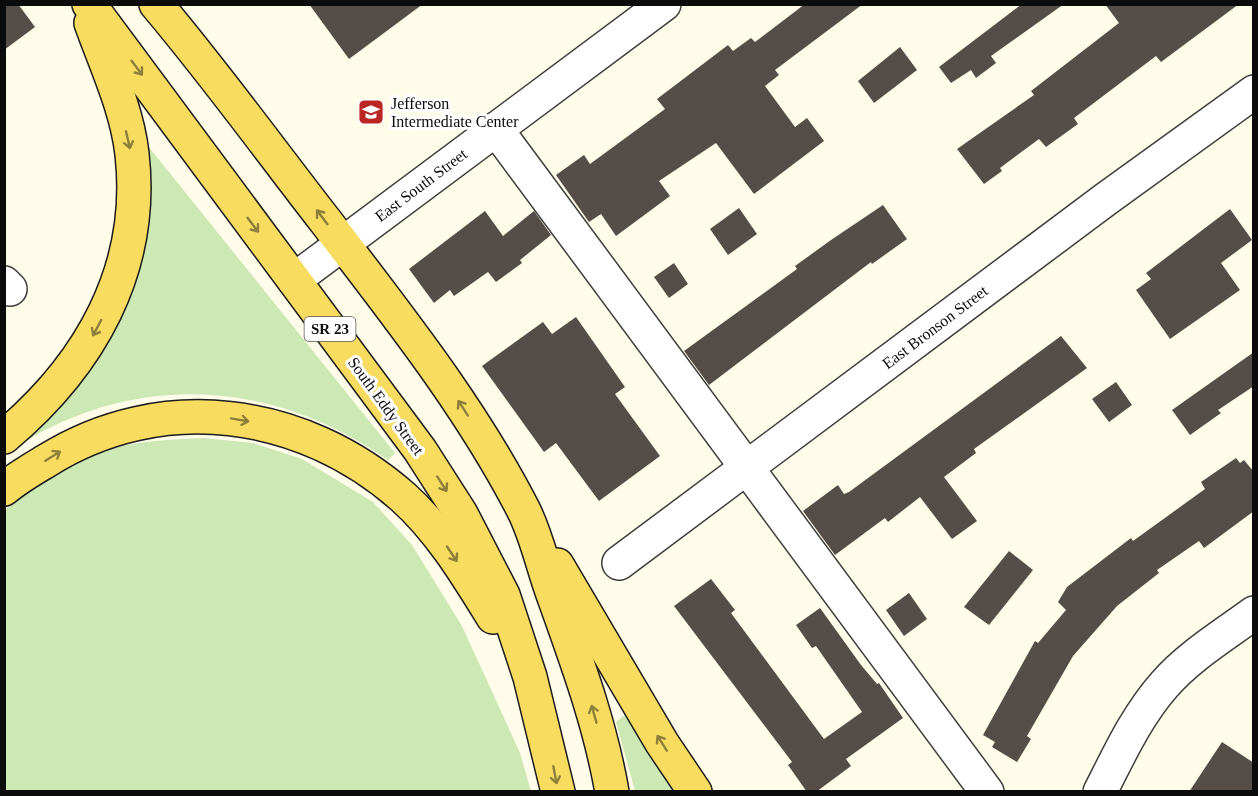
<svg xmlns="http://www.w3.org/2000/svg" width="1258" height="796" viewBox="0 0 1258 796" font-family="Georgia,serif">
	<rect width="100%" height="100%" fill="#fffce9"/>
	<g fill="#cce8b4">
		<path d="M144 141 395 453 388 460C268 376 127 371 5 454V449L73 388Z"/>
		<path d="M203 438 253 443 302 459 373 502 412 545 462 626 520 753 531 791 5 792V510C36 478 94 449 139 443 160 440 182 439 203 438Z"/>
		<polygon points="626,714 675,791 635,791 616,722"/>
	</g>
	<g fill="#544d48">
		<polygon points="4,4 18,4 35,27 4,50"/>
		<polygon points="309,4 423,4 349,59"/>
		<polygon points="805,4 863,4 775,70 779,75 765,86 795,127 807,118 824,141 754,194 716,143 659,181 670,196 616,236 601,214 589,222 556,175 584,155 590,164 665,109 657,99 728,45 733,51 751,38 755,42"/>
		<polygon points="1022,4 1064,4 991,56 996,63 976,78 971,70 951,83 939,67"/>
		<polygon points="1105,4 1239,4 1161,62 1156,56 1074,118 1078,124 1046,147 1039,139 1000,168 1002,171 984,184 957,149 1034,95 1031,91 1119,23"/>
		<polygon points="900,47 917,70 874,103 858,81"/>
		<polygon points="883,205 907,239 872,264 871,262 709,385 684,351 797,269 795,266 831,240"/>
		<polygon points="739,208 757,234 728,255 710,229"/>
		<polygon points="1230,209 1252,240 1221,263 1240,290 1170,339 1136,290 1151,279 1146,273"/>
		<polygon points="485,211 503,236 534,211 551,235 520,260 522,263 496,282 488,272 454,296 450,290 434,303 409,269"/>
		<polygon points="674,263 688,284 669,298 654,277"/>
		<polygon points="576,317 625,387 615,394 660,456 599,501 556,443 544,452 482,366 543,322 552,334"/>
		<polygon points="1061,336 1087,368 974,449 976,453 944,477 977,521 952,539 920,497 888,522 885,518 835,555 803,511 838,485 844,494 849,492"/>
		<polygon points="1254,352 1254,386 1218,410 1221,413 1190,435 1172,410"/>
		<polygon points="1116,382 1132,405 1109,422 1092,399"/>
		<polygon points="1236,458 1240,463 1244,460 1254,472 1254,511 1204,548 1199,541 1157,570 1159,573 1117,606 1073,656 1027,736 1031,739 1017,762 992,747 995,742 983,735 1035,641 1038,643 1066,610 1058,602 1067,587 1131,538 1133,541 1205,489 1201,482"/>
		<polygon points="1009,551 1033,570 989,625 964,607"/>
		<polygon points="711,579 735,610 731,613 824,739 862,712 816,646 812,648 796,625 820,608 861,665 877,684 879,683 903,718 846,759 851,766 816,792 807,792 788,765 792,762 674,606"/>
		<polygon points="909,593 927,619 904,636 886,610"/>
		<polygon points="1222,742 1254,763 1254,792 1189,792"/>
	</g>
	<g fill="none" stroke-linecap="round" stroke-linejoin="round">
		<defs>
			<g id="minor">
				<polyline points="496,129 987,792"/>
				<polyline points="294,280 664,4"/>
				<polyline points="4,283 10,289"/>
				<polyline points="619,563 1106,199 1254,92"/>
				<path d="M1100 792C1119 755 1136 717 1164 685 1188 657 1224 635 1254 613"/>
			</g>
			<g id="major">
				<polyline points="89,4 420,450 461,514 503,595 530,677 558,792"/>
				<path d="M156 4C216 75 270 150 327 223 397 315 470 406 523 509 537 536 543 568 554 597 577 662 600 723 612 792"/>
				<path d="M4 437C90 365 145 269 132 154 127 109 106 65 91 23"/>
				<path d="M4 489C17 478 31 470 46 461 161 389 302 408 403 497 440 530 467 575 493 617"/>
				<polyline points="557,565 662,743 695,792"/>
			</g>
		</defs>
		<use href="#minor" stroke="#3e3e3e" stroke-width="36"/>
		<use href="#major" stroke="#1c1c1c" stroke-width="36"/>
		<use href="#minor" stroke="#fff" stroke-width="33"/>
		<use href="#major" stroke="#f8dc60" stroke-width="33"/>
	</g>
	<defs><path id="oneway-shaft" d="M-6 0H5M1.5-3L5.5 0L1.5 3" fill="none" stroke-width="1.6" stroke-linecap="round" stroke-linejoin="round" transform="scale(1.5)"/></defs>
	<g stroke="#8d7e3a">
		<use href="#oneway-shaft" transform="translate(137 68) rotate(53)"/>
		<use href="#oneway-shaft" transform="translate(128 140) rotate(77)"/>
		<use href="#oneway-shaft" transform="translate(322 217) rotate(-127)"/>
		<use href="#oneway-shaft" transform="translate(253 225) rotate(53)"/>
		<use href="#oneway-shaft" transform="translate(97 328) rotate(118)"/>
		<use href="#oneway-shaft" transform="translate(463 408) rotate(-123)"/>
		<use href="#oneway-shaft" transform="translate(240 420) rotate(10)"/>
		<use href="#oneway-shaft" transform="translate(53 456) rotate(-32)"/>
		<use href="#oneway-shaft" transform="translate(442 484) rotate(57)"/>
		<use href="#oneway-shaft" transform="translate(452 554) rotate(56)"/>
		<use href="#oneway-shaft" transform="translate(594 714) rotate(-106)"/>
		<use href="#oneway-shaft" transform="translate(662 743) rotate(-122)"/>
		<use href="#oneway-shaft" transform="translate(555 775) rotate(79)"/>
	</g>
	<defs>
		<symbol id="school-square" viewBox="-11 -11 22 22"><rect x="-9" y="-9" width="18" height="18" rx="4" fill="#ba2624" stroke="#fff"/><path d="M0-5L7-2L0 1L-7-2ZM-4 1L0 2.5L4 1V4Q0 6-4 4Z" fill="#fff"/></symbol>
	</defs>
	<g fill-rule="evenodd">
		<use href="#school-square" x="356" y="97" width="30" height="30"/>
	</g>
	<g text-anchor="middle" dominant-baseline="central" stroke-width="6" stroke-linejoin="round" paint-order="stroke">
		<rect fill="#fff" stroke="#545454" stroke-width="1.5" x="304.5" y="317" width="51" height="24" rx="4.5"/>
		<g font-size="15" font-weight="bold" fill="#0b0b0b">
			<text x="330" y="329">SR 23</text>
		</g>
		<g font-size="16" fill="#0b0b0b" stroke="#fff" text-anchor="start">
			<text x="391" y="103">Jefferson<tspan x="391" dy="18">Intermediate Center</tspan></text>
		</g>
		<g font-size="16" fill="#0b0b0b" stroke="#fff">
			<text transform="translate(421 185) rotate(-37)">East South Street</text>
			<text transform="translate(935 327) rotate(-37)">East Bronson Street</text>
			<text transform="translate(386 406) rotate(54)">South Eddy Street</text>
		</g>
	</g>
	<rect width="1258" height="796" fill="none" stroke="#0b0b0b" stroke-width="12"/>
</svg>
